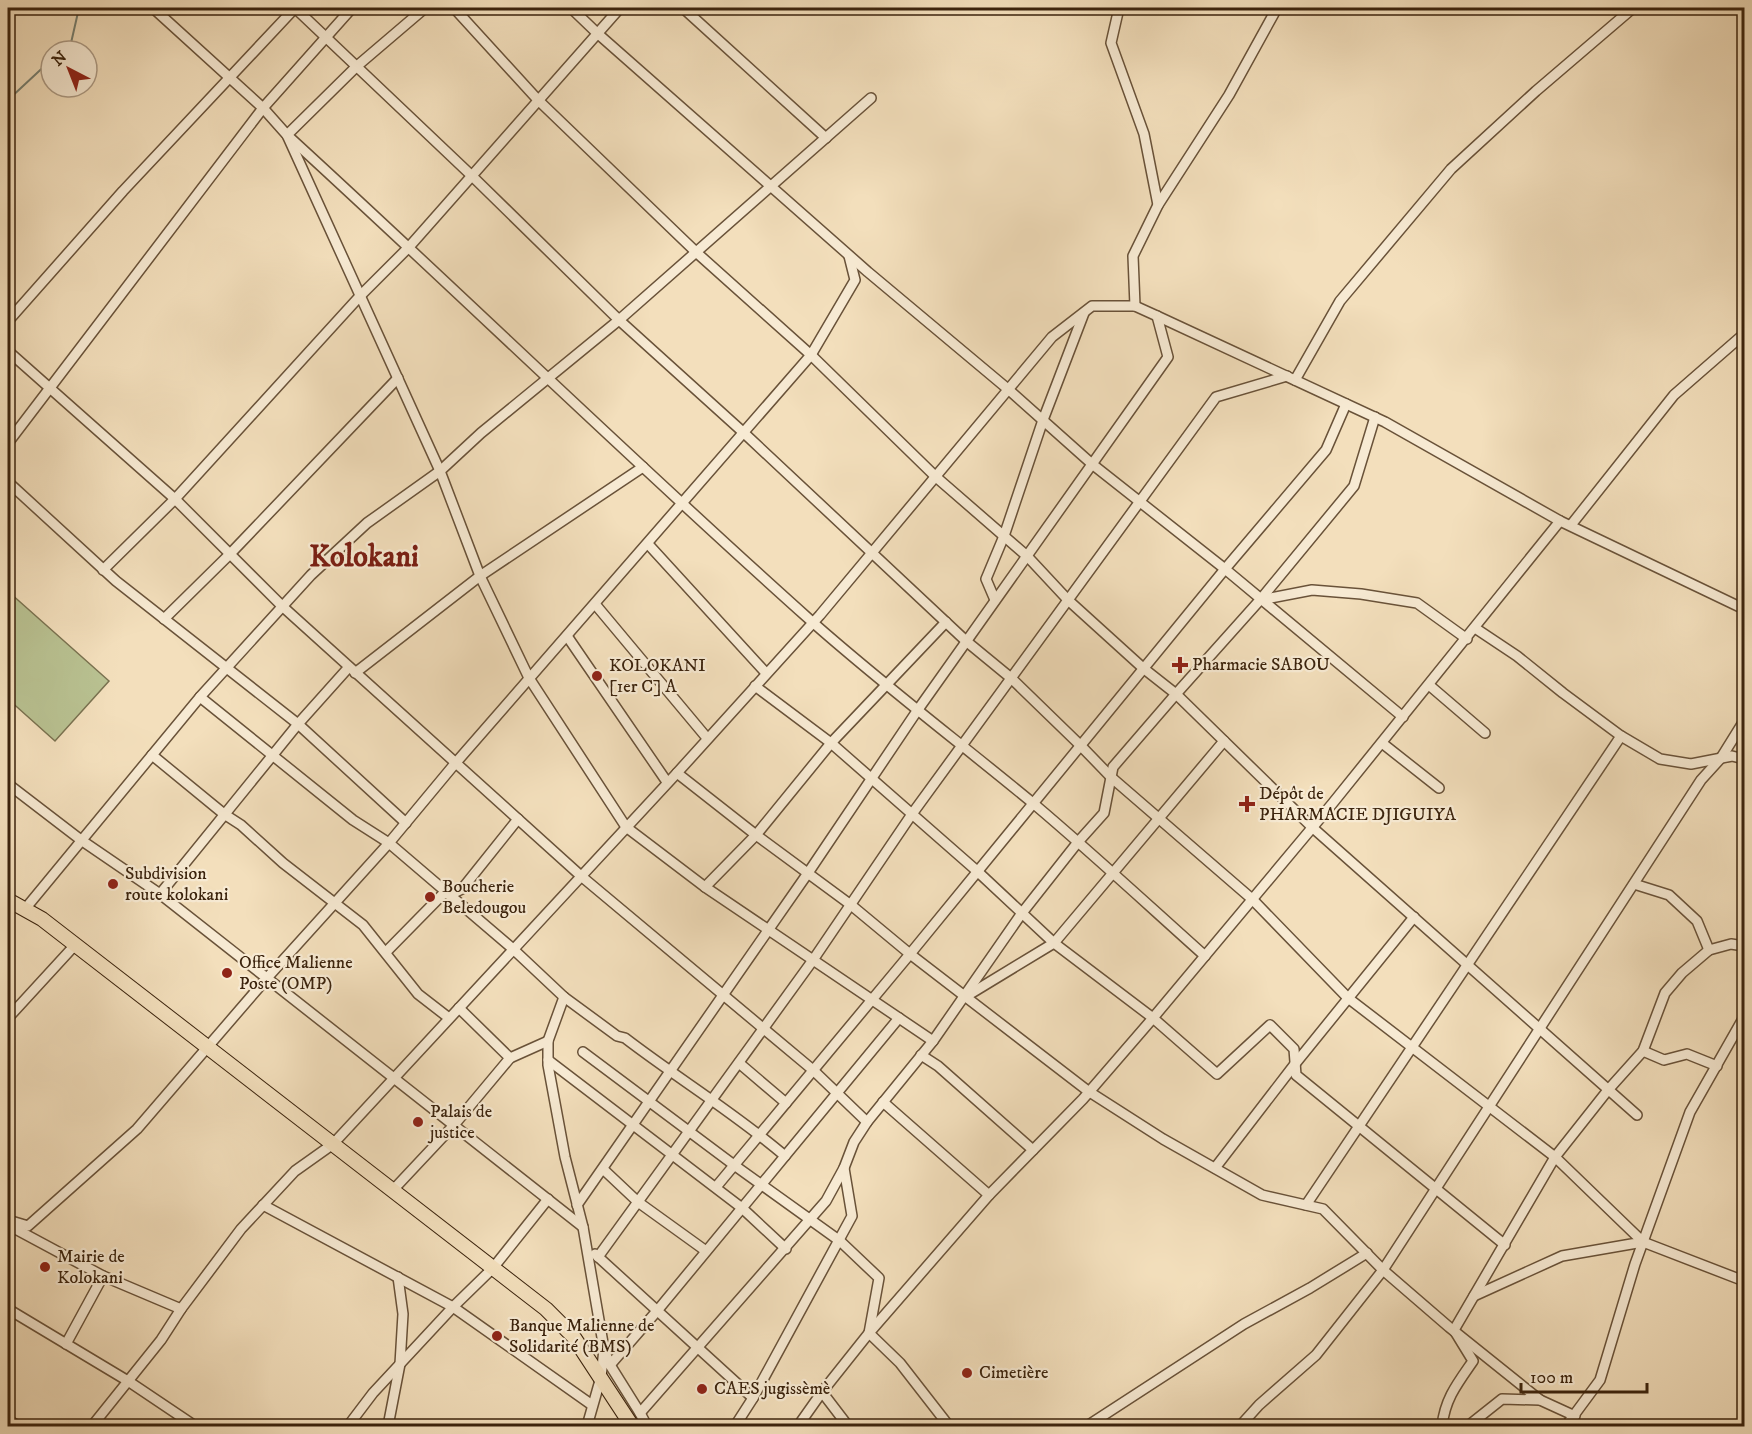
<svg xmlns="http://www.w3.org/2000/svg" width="1752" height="1434" viewBox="0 0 1752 1434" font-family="'IM FELL DW Pica',serif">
	<rect width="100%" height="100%" fill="#f3dfbc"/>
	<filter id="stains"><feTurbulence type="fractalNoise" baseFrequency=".00333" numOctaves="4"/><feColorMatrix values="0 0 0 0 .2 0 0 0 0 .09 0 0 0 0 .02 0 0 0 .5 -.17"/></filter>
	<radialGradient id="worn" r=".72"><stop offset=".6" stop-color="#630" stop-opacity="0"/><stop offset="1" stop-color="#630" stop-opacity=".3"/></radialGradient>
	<polygon fill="#b9c292" stroke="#7a7250" stroke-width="1.5" points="10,593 109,681 55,741 8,699 8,595"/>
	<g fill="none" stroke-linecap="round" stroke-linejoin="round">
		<g stroke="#757f71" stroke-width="2">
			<polyline points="61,51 71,43 79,8"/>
			<polyline points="8,100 51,60"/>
		</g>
		<defs>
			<g id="minor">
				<polyline points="153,8 263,108 287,135 440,471 480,576 529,678 626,827 705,887 933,1041"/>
				<path d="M425 8 357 66 287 135C462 295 632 461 809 619 882 684 959 742 1034 804 1092 853 1148 905 1205 956"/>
				<polyline points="454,8 538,100 697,253 811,355 936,477 1027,556 1068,600 1143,668 1176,694 1313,828 1637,1115"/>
				<polyline points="571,8 597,33 868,272 1009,390 1092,464 1225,569 1403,717"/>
				<polyline points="683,8 826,138"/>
				<polyline points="1119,8 1111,43 1144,134 1158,205"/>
				<polyline points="1135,306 1133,256 1158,205 1229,95 1277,8"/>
				<polyline points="8,321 123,191 295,8 472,176 619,320 744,433 966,641 1011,678 1080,745 1112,778 1252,899 1348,998 1555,1157 1643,1242 1562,1256 1474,1296"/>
				<polyline points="8,351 175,499 282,606 581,876 813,1070 867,1122"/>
				<polyline points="1295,380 1340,301 1451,169 1536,91 1633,8"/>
				<polyline points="8,443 263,108 352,8"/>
				<polyline points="8,482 116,581 298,724 406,823"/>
				<polyline points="1571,525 1674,395 1744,334"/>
				<polyline points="648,544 766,673"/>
				<polyline points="103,570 175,499 360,296 409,247 620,8"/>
				<polyline points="995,600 986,579 1004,536 1043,420 1084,313"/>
				<polyline points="1260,600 1312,590 1361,594 1417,603 1467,639"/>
				<polyline points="595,604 707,738"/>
				<polyline points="164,619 229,555 398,378"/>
				<polyline points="1475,628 1517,656 1563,693 1621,736 1660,759 1691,764 1732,756 1744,759"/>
				<polyline points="567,636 667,782"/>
				<polyline points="355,673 480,576 643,467"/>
				<polyline points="1429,685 1485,733"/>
				<polyline points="755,686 831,743 977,871 1054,943 1153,1018 1217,1074 1270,1025 1294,1049 1296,1075 1505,1245"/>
				<path d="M200 697 353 820 389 843 513 949 564 997 617 1036 625 1038C677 1078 735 1113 785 1156L657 1311 610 1365 604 1349"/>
				<polyline points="1382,743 1439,788"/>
				<polyline points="152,755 224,814 241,825 283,863 363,925 418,994 449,1018"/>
				<polyline points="677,773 756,835 851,905 910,954 1088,1091 1163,1139 1262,1195 1323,1209 1383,1270 1449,1327 1540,1400 1502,1399 1468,1426"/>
				<polyline points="8,784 81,840 160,894 583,1227"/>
				<polyline points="1634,884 1669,895 1697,921 1709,950"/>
				<polyline points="705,887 756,835 831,743 946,622"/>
				<polyline points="160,894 298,724 349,667"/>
				<polyline points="25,909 200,697 311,575 367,523 440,471 481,433 619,320 871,98"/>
				<polyline points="386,952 444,893 450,895 462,889 518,819"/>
				<polyline points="970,994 1054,943 1224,741"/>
				<polyline points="564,997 548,1041 548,1065 565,1157 583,1227 604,1349 601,1377 587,1426"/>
				<polyline points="459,1008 510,1058"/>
				<polyline points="8,1018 75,945"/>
				<polyline points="1643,1051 1664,1060 1687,1054 1717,1066"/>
				<polyline points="583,1052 734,1165 840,1241 879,1278 869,1333 900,1363 949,1426"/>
				<polyline points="921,1055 938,1066 1033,1150"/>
				<polyline points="548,1060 742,1208 786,1249"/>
				<polyline points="739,1063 786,1103"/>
				<polyline points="883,1102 989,1195"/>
				<polyline points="785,1156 899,1018"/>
				<polyline points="1215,1168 1295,1064 1414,917"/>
				<polyline points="603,1169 638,1202 706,1251"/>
				<polyline points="716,1187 910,954 1225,569 1326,450 1346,404"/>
				<polyline points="393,1190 454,1125 510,1058 548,1041"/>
				<polyline points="263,1205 453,1307 592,1405"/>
				<polyline points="577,1205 808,873 917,711 1168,357 1157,316"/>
				<polyline points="1306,1205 1621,736"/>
				<polyline points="8,1220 28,1226 137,1129 267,978 389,843 453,766 811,355 855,280 849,256"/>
				<polyline points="8,1225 103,1276 181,1309"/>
				<polyline points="1643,1242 1744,1281"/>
				<polyline points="595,1254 753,1398"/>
				<polyline points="598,1257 813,960 912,814 1216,397 1287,376"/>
				<polyline points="8,1309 128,1381 195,1426"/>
				<polyline points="66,1344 103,1276"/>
				<polyline points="610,1365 640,1413 826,1201 844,1168 854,1142 867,1122 933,1041 1022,913 1078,842 1104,813 1113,767 1176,694 1260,600 1354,486 1375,417"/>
				<polyline points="822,1392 848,1426"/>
				<polyline points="1540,1400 1575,1416"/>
				<polyline points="640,1413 647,1426"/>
				<polyline points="8,1420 18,1426"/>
				<polyline points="92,1426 161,1340 181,1309 241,1229 295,1171 333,1144 677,773 820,615 1052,337 1092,306 1135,306 1157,316 1385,422 1560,521 1744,609"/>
				<polyline points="348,1426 373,1393 453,1307 493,1268 548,1199"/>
				<polyline points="388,1426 400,1364 403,1314 398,1277"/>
				<polyline points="735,1426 753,1398 852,1216 844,1168"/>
				<polyline points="798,1426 822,1392 869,1333 989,1195 1083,1099 1153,1018 1332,804 1560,521"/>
				<polyline points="1087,1426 1244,1324 1310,1288 1367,1253"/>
				<polyline points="1240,1426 1259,1405 1316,1355 1383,1270 1701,780 1721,758 1744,721"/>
				<path d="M1442 1426C1445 1399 1457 1384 1473 1361L1454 1330 1555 1157 1608 1090 1643 1051 1665 993 1682 973 1709 950 1731 944 1744 946"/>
				<polyline points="1566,1426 1600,1380 1635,1264 1690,1112 1744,1017"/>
			</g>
			<polyline id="highway" points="8,900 42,919 546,1309 573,1336 632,1426"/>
		</defs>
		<use href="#minor" stroke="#695239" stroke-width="12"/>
		<use href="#highway" stroke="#3b230d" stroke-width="16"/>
		<use href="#minor" stroke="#f7ead3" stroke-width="9"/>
		<use href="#highway" stroke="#f3dfbc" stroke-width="14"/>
	</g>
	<g fill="#8f2418" stroke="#f7ead3" stroke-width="2">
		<path d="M1177 656h6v6h6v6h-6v6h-6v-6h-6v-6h6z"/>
		<circle cx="597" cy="676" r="6"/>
		<path d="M1244 795h6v6h6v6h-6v6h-6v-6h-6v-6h6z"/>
		<circle cx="113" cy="884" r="6"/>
		<circle cx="430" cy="897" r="6"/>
		<circle cx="227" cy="973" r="6"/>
		<circle cx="418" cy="1122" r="6"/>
		<circle cx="45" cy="1267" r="6"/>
		<circle cx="497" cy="1336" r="6"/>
		<circle cx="967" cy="1373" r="6"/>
		<circle cx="702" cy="1389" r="6"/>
	</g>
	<g text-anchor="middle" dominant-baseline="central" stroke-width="4.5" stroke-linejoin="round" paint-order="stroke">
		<g font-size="18" fill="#3b230d" stroke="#f7ead3" text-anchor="start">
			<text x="1192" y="665">Pharmacie SABOU</text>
			<text x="609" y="666">KOLOKANI<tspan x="609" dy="21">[1er C] A</tspan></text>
			<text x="1259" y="794">Dépôt de<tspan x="1259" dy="21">PHARMACIE DJIGUIYA</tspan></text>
			<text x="125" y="874">Subdivision<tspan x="125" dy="21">route kolokani</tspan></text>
			<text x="442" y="887">Boucherie<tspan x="442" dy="21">Beledougou</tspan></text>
			<text x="239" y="963">Office Malienne<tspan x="239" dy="21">Poste (OMP)</tspan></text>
			<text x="430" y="1112">Palais de<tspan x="430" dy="21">justice</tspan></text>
			<text x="57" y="1257">Mairie de<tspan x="57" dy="21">Kolokani</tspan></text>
			<text x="509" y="1326">Banque Malienne de<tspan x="509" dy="21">Solidarité (BMS)</tspan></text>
			<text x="979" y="1373">Cimetière</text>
			<text x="714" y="1389">CAES jugissèmè</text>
		</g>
		<g font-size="30" font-weight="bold" fill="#7a1f14" stroke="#f7ead3">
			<text x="364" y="557">Kolokani</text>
		</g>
	</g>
	<rect width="1752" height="1434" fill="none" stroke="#f3dfbc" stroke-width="30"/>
	<rect x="9" y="9" width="1734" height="1416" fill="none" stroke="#3b230d" stroke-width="3"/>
	<rect x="15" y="15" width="1722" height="1404" fill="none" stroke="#3b230d" stroke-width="1.5"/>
	<g transform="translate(69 69) rotate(318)"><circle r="28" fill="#f7ead3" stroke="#ac9a84" stroke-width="1.5"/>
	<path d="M0-4.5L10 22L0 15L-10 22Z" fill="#8f2418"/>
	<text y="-9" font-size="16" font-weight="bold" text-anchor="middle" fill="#3b230d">N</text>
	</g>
	<path d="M1521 1383v9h126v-9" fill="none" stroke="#3b230d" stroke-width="3"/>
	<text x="1530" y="1383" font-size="18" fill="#3b230d" stroke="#f7ead3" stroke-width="4.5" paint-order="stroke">100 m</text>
	<rect width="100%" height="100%" filter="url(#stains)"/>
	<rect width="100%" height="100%" fill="url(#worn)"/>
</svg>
